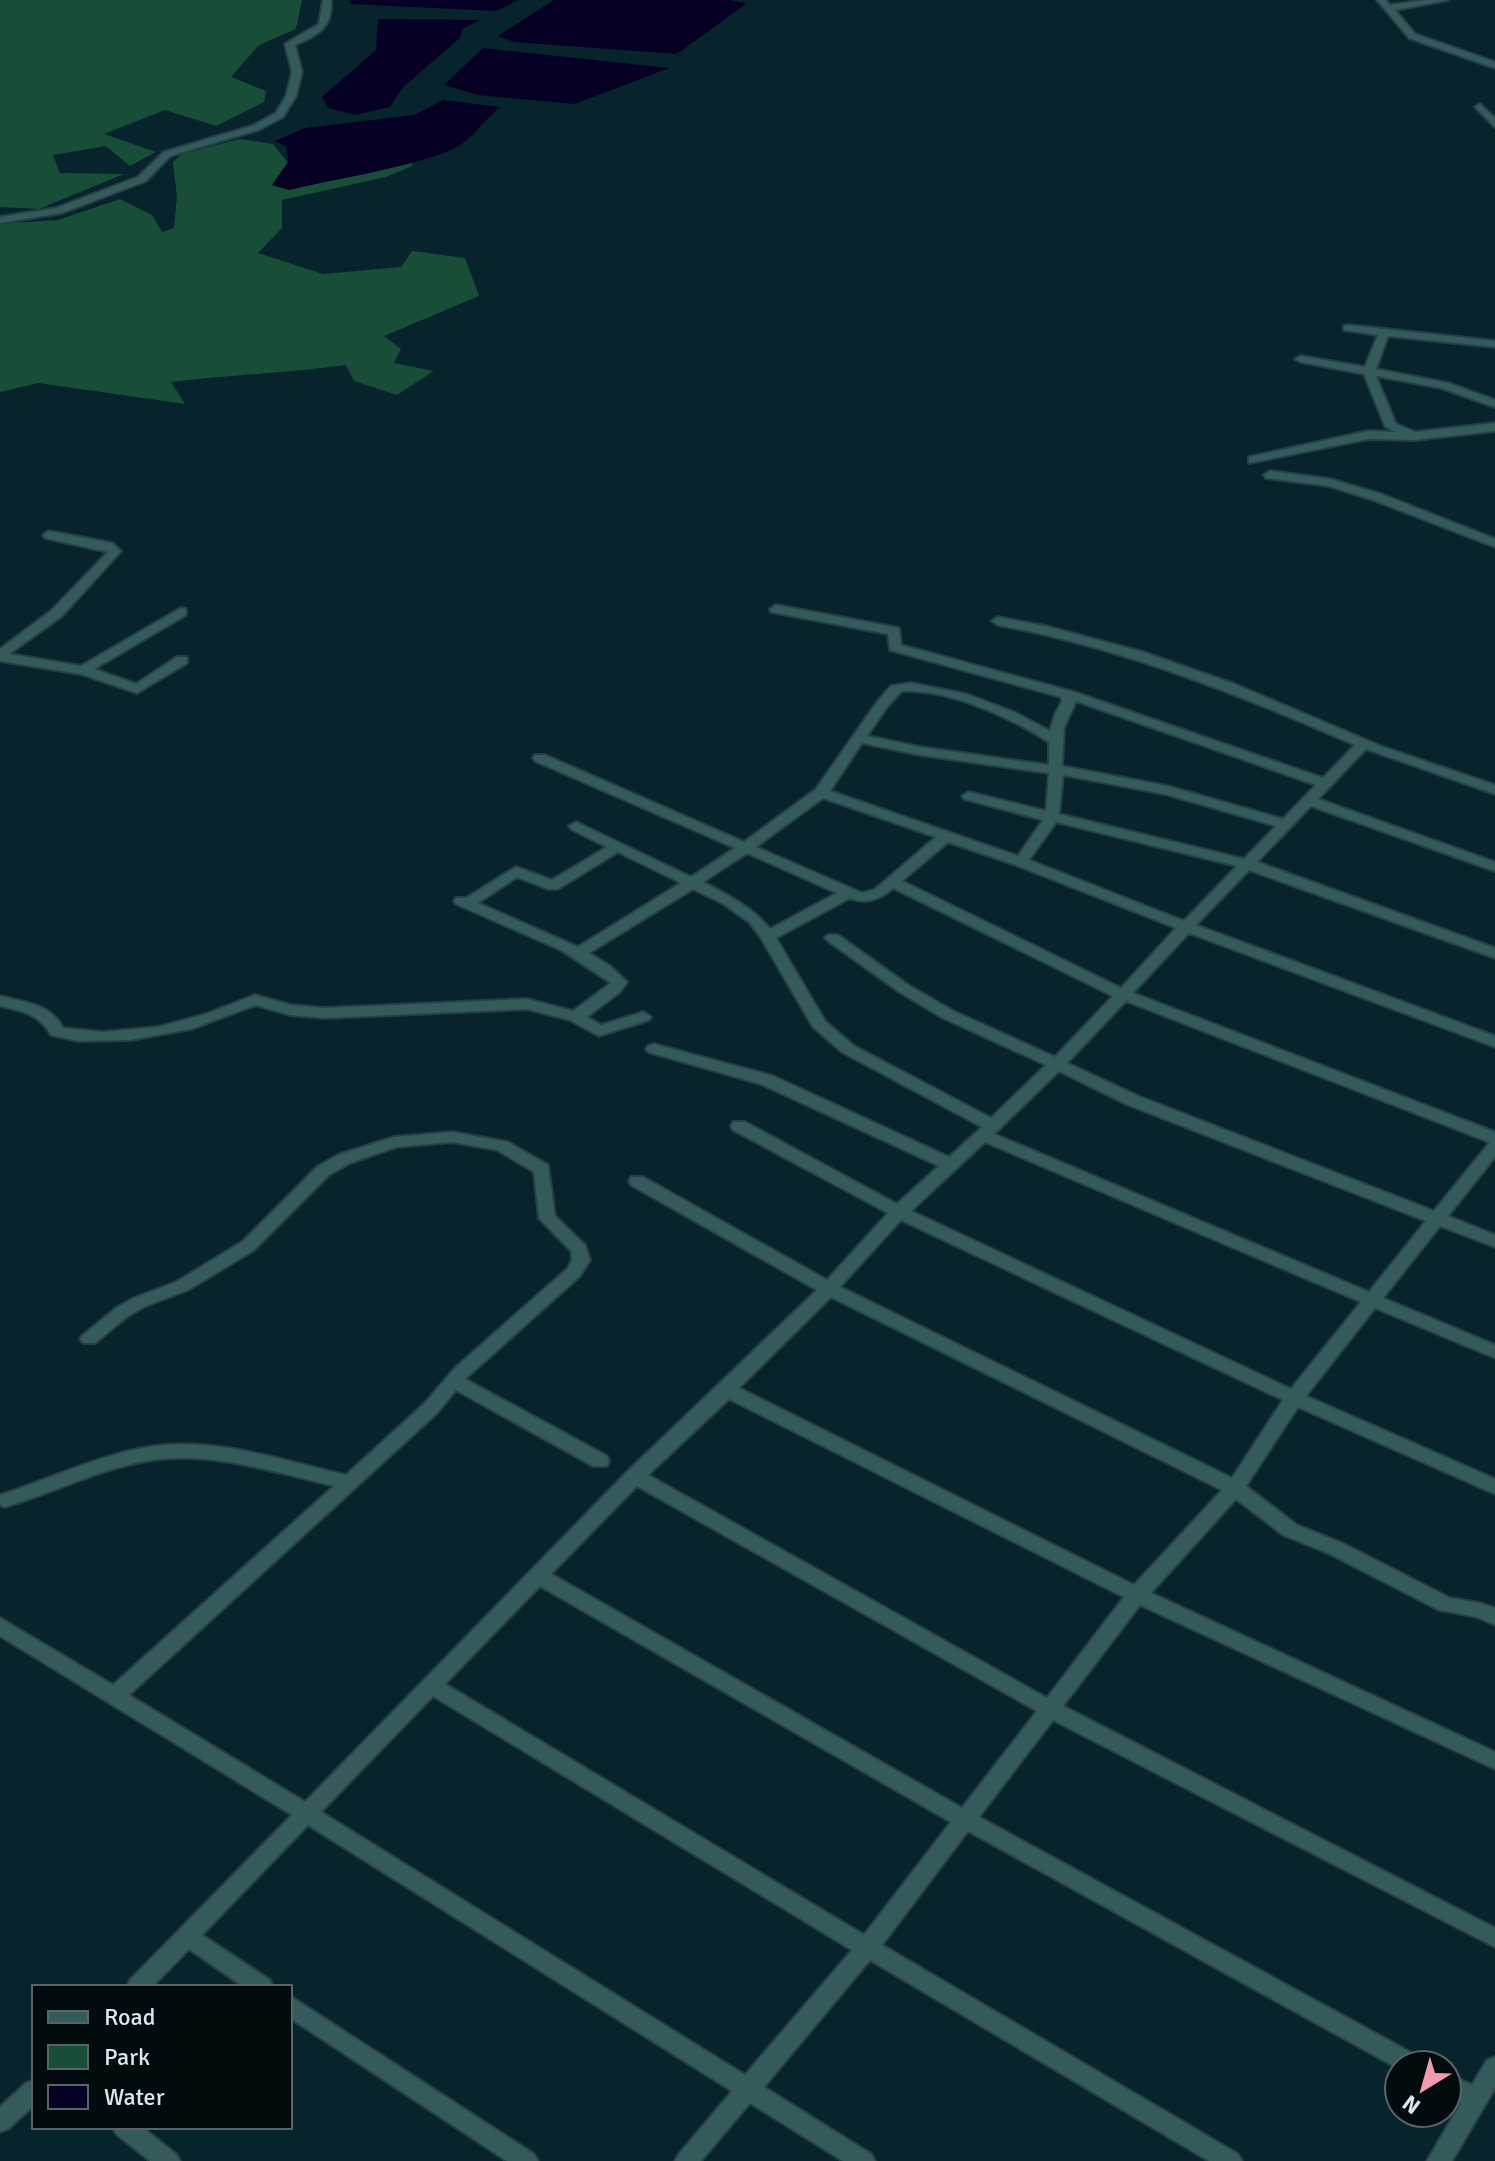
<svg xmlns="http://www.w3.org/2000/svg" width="1495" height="2161" viewBox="0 0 1495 2161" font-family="Signika,sans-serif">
	<rect width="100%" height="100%" fill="#07232b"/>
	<g fill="#184e38">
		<polygon points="0,0 302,0 296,29 259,45 231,77 266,91 264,102 216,126 165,110 104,134 156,152 130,166 106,146 53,155 60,173 124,174 39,209 0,207"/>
		<path d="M240 139 273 144 288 163 289 190 412 161V166L386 177 282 200V228L258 253 323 274 401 267 412 251 465 258 479 296 384 336 401 349 394 363 434 371 397 395 354 381 346 365C287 373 229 375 171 382L185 404 38 383 0 392V224L58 220 120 199 152 215 162 232 174 228 177 197 173 162 182 154Z"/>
	</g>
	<g fill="#050024">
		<polygon points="350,0 518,0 496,11 350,4"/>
		<polygon points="554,0 729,0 747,3 677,54 514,42 498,36"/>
		<polygon points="378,19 480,20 462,29 460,38 402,88 390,107 355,115 328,108 322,97 376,50"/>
		<polygon points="483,48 669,68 575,104 478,95 444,85"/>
		<path d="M443 100 501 107C482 120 474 140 451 150 404 169 339 178 289 190L272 185 288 162 287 147 275 141 305 128 414 115Z"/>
	</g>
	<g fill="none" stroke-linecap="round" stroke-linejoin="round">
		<defs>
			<g id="street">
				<path d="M323 0H331C333 28 318 35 295 45L302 72 296 96 283 117 258 130 170 156 146 181 62 213 0 223V217L56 208 138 177 164 152 252 126 276 113 286 96 292 72 285 44 319 24Z"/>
				<polygon points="1377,0 1386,0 1390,5 1426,0 1448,0 1395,10 1415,34 1495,62 1495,68 1409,38"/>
				<polygon points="1480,104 1495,118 1495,127 1475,107"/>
				<polygon points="1348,325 1495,341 1495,347 1388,336 1376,369 1448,383 1495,400 1495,407 1441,388 1376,376 1396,424 1415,432 1495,423 1495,431 1415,440 1368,439 1249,463 1249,457 1368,431 1395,432 1385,426 1364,374 1301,362 1295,359 1301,356 1365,367 1378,335 1344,330 1344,326"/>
				<polygon points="1270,471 1330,479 1381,494 1495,539 1495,547 1373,500 1329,486 1266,478 1264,475"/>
				<polygon points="49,531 112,543 121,551 62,616 9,654 81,666 181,608 186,609 186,615 94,669 136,684 177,657 187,657 187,663 137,693 81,674 0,661 0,649 52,610 108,552 45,538 43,535"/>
				<path d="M776 605 899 628 901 645 1074 692 1323 778 1355 745C1238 694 1123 648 998 625L992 621 998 617 1045 626 1143 652 1234 684 1383 747 1495 785V794L1366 749 1318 799 1495 862V871L1311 806 1257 862 1495 948V958L1249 870 1196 925 1495 1036V1047L1189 933 1133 993 1495 1132V1157L1448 1216 1495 1235V1247L1440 1226 1383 1298 1495 1345V1358L1375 1308 1306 1396 1495 1479V1494L1298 1407 1246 1486 1297 1525 1342 1543 1450 1598 1480 1603 1495 1608V1625L1477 1617 1439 1610 1328 1553 1283 1535 1236 1499 1151 1593 1495 1752V1769L1140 1605 1063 1706 1495 1928V1947L1053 1720 979 1817 1421 2058 1424 2065H1399V2069L968 1831 882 1945 1238 2154 1242 2161H1209L870 1960 764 2087 871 2154 875 2161H843L750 2103 701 2161H675L679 2154 732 2091 308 1825 202 1935 270 1980 273 1987H244L189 1949 152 1987H127L130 1980 292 1815 0 1636V1618L113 1685 334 1486C273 1472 209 1450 146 1461 97 1470 52 1493 5 1507L0 1505V1495C54 1478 108 1450 164 1445 226 1440 287 1462 346 1475L424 1404 455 1368 568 1268 572 1260 571 1251 539 1218 534 1172 497 1150 452 1142 396 1147 350 1163 329 1175 254 1250 188 1290 146 1306 128 1316 95 1343H83L80 1339 83 1335 116 1308 134 1298 176 1282 242 1242 317 1167 338 1155 394 1137 452 1132 508 1142 548 1165 555 1216 585 1245 590 1260 580 1276 465 1379 607 1456 609 1461 607 1466H593L456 1390 436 1414 129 1695 305 1802 628 1471 817 1290 631 1185 629 1181 631 1177H643L827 1280 888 1213 733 1130 731 1126 733 1122H745L897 1204 939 1166 761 1084 648 1052 646 1049 648 1046 654 1044 773 1076 949 1157 982 1127 842 1052 813 1027 761 938 749 922 722 903 693 889 589 953 610 966 627 982 620 992 587 1017 601 1025 643 1012 651 1017 649 1020 599 1036 570 1020 527 1009 325 1018 290 1015 256 1005 191 1029 130 1040 78 1041 51 1035C39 1014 23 1011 0 1006V996C24 1002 51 1004 63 1028L103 1032 158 1027 206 1014 255 995 291 1005 325 1008 527 999 573 1011 611 983 561 950 456 904 454 901 456 898H466L516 867 552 880 607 847 571 829 569 826 576 822 691 877 735 848 535 761 533 758 535 755H545L744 842 816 789 877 702 891 686 911 683 966 694 1014 712 1050 731 1055 714 1062 702 1061 697 890 650 888 634 771 612 770 609ZM902 691C950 689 1009 717 1049 742V765L920 747 867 736 887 707ZM1076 701 1316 785 1283 819 1167 786 1062 766 1064 728ZM862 743 920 755 1049 773 1046 811 969 792 962 796 964 799 1043 820 1018 856 830 791ZM1063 775 1165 794 1276 826 1244 859 1059 814ZM823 798 936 837 874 890 862 893 756 847ZM1056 822 1237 866 1184 921 1029 860ZM948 842 1016 865 1176 928 1121 988 902 881ZM618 852 681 883 578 947 478 903 517 877 548 889H558ZM747 853 837 893 770 929C752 907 728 895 703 882ZM893 888 1113 996 1055 1057 953 1011 908 985 838 935H828L825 938 828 941 898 991 941 1017 1046 1065 991 1118 854 1046 825 1021 776 938 850 898C865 905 881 899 893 888ZM1126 1001 1489 1142H1490L1434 1211 1138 1096 1067 1063ZM1059 1071 1126 1104 1426 1221 1369 1292 994 1134ZM985 1142 1361 1302 1291 1389 911 1211ZM901 1220 1283 1400 1232 1478 840 1287ZM831 1297 1222 1490 1134 1585 739 1388ZM729 1399 1124 1597 1047 1698 648 1475ZM637 1486 1037 1711 962 1808 551 1574ZM540 1586 951 1822 864 1935 445 1684ZM433 1696 852 1950 745 2075 321 1812Z"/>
				<polygon points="290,1996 534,2154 538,2161 507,2161 290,2018"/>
				<polygon points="1495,2057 1495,2088 1452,2161 1427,2161 1461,2103 1447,2095 1447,2073 1472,2085 1487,2060"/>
				<polygon points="34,2080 34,2105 8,2129 0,2132 0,2107 26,2083"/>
				<polygon points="113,2127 142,2127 176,2154 180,2161 150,2161 116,2134"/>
			</g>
		</defs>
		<use href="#street" stroke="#253f46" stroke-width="4"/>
		<use href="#street" fill="#345b59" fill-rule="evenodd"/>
	</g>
	<rect x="32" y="1985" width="260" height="144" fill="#020b0e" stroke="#586468" stroke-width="2"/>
	<rect x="48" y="2011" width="40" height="12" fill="#345b59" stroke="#586468" stroke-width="2"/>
	<text x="104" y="2025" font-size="24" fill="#dae9ef">Road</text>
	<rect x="48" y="2045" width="40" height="24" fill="#184e38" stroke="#586468" stroke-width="2"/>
	<text x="104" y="2065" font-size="24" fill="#dae9ef">Park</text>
	<rect x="48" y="2085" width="40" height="24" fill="#050024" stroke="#586468" stroke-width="2"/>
	<text x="104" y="2105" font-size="24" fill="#dae9ef">Water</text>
	<g transform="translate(1423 2089) rotate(217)"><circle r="38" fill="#020b0e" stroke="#586468" stroke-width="2"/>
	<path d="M0-6L14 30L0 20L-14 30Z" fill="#f39aac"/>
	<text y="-12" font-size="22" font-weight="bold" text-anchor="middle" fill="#dae9ef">N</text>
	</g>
</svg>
